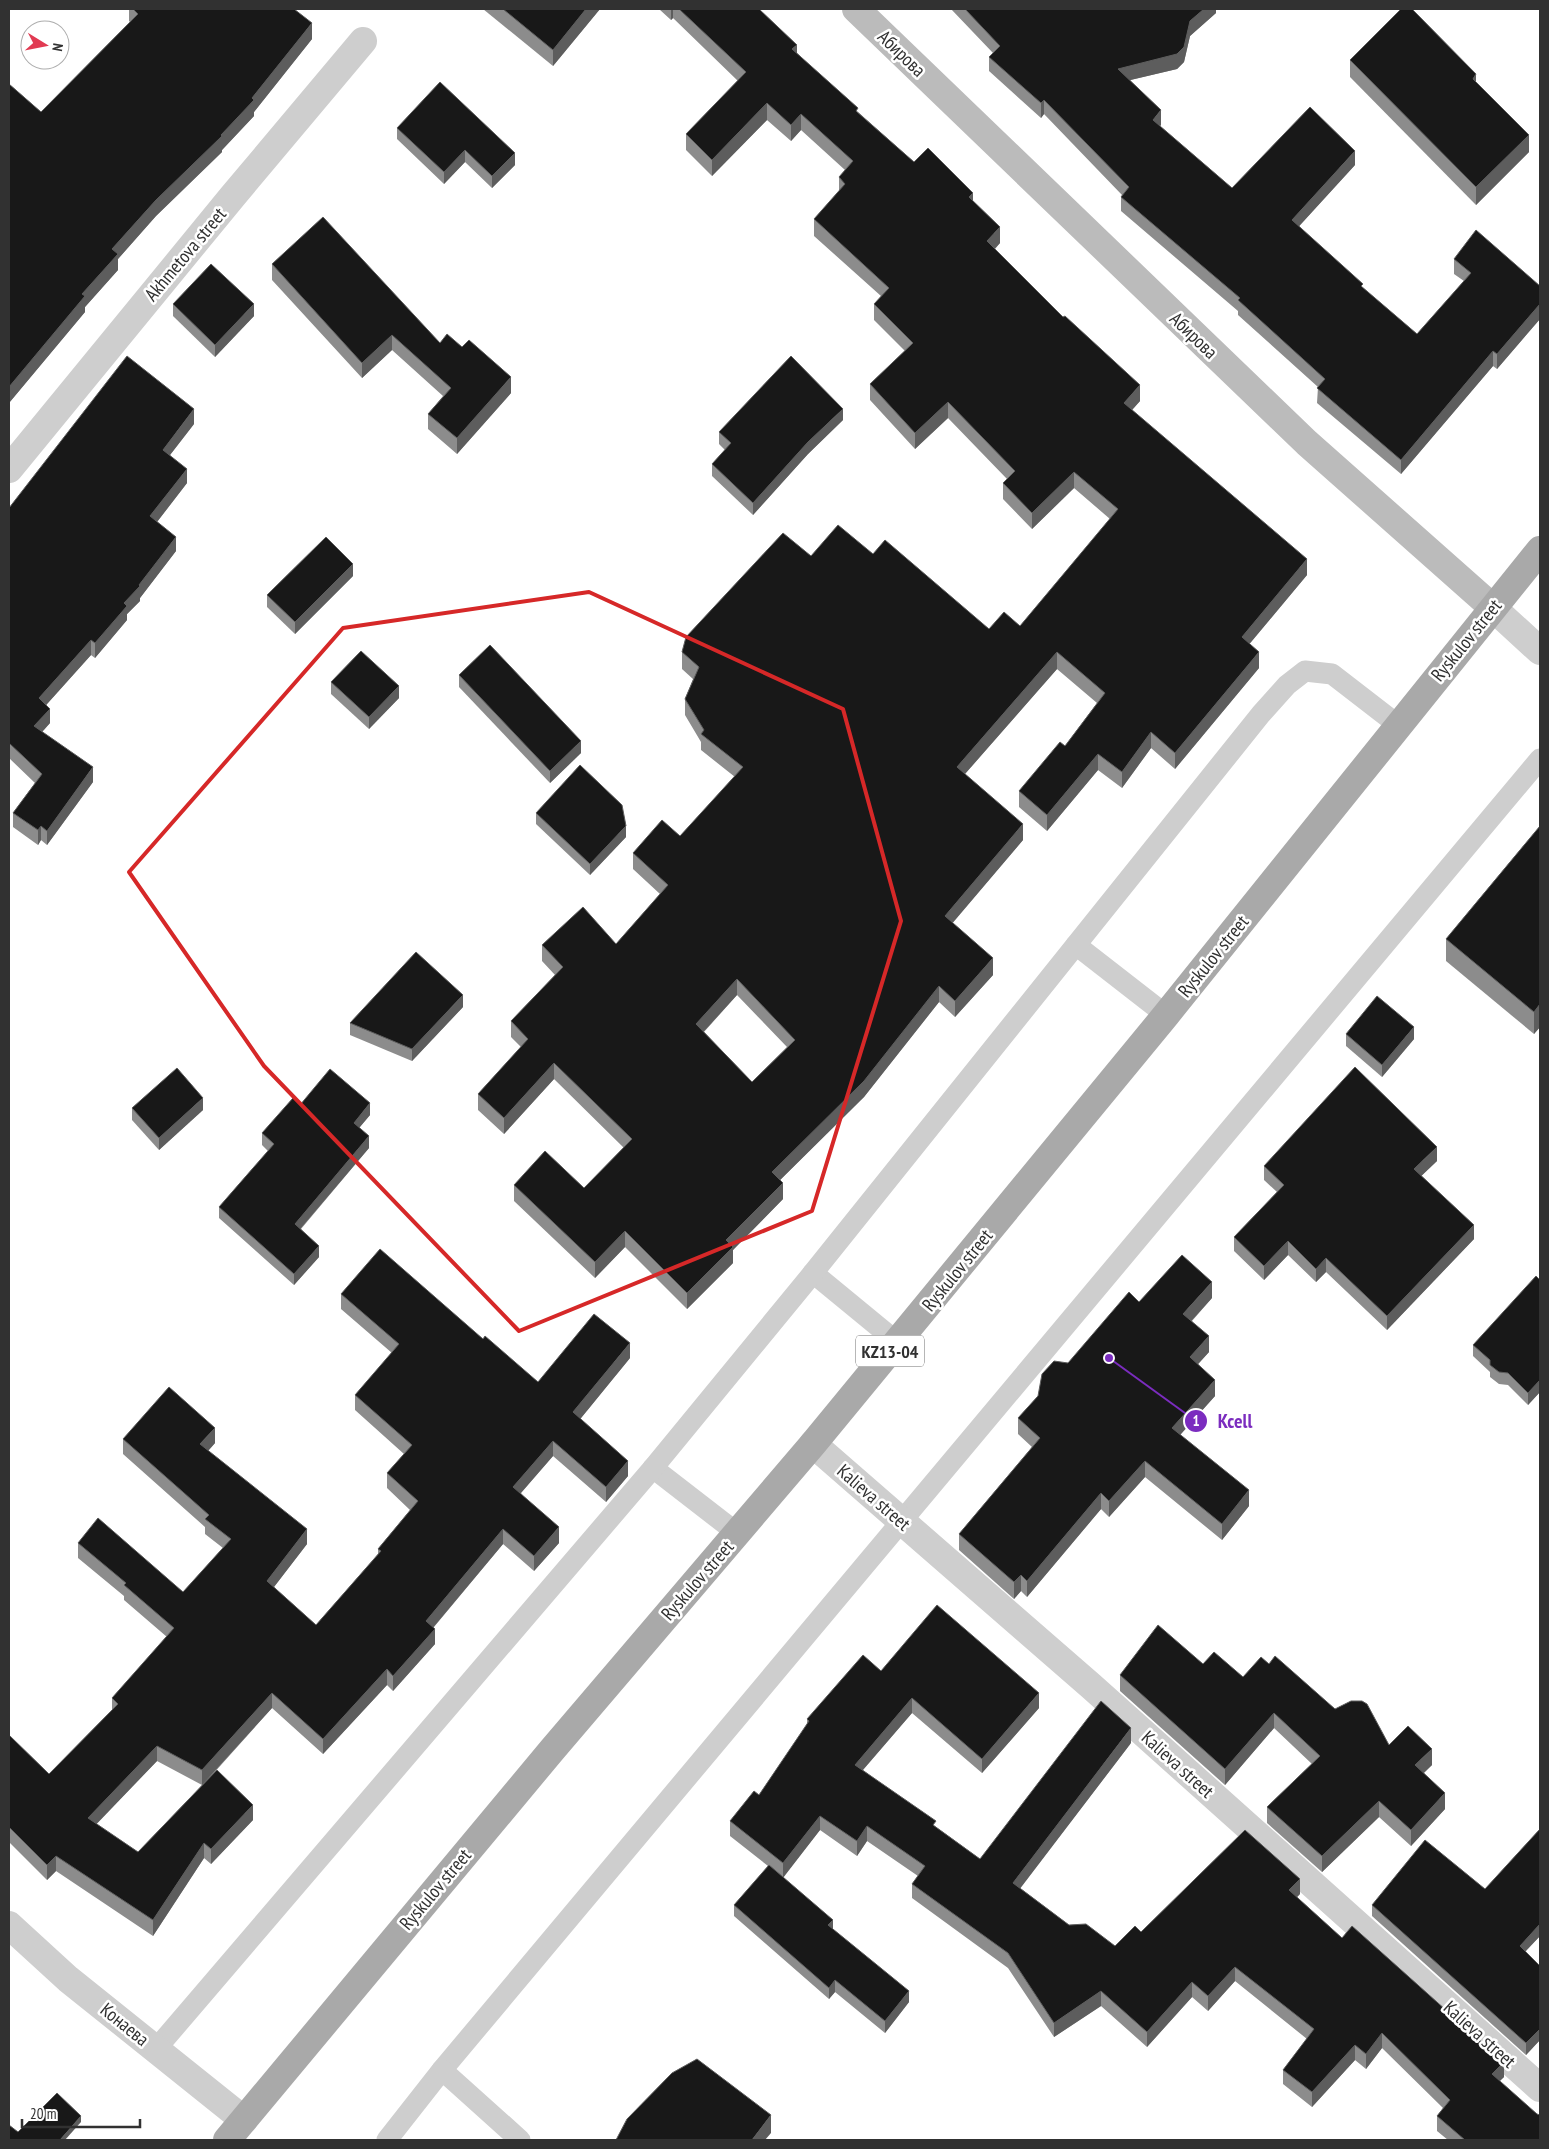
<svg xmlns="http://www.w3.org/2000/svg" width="1549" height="2149" viewBox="0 0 1549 2149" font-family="'PT Sans Narrow',sans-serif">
	<rect width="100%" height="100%" fill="#fff"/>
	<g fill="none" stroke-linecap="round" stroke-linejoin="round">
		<g stroke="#cecece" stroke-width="21">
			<polyline points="1076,945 1166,1015"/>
			<polyline points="813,1273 897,1342"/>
			<polyline points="653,1468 737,1533"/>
			<polyline points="156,2049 653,1468 813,1273 1261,714 1287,685 1305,671 1332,674 1398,725"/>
			<polyline points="442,2070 1540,759"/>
			<polyline points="387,2140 442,2070 520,2140"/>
		</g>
		<g stroke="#cecece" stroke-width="28">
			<polyline points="9,469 232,197 363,41"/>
			<polyline points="813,1444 1091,1686 1540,2088"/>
		</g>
		<g stroke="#cecece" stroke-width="28">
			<polyline points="1492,607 1540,651"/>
			<polyline points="9,1925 68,1979 244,2120"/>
		</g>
		<polyline stroke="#bbb" stroke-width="28" points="856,9 1307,443 1492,607"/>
		<polyline stroke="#a9a9a9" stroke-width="28" points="227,2140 552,1750 813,1444 1166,1015 1540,550"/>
	</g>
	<g fill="#8c8c8c" fill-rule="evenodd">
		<polygon points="129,9 294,9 312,39 254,112 254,116 222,150 222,152 156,216 118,259 118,270 85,307 85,312 9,403 9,84 41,112 130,22 129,21"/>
		<polygon points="483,9 600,9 553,66"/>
		<path d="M659 9H759L797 53 858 112 914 162 973 201 1000 243 995 249 1140 401 1132 410 1307 575 1249 644 1259 668 1175 769 1151 748 1122 788 1098 770 1047 831 1019 807V791L1065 746 1097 703 1057 669 965 774 1023 840 952 923 993 975 955 1017 939 1002 864 1097 780 1180 783 1199 733 1250V1263L687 1309 625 1247 595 1278 514 1201V1185L584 1188 624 1148 554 1079 504 1134 478 1110V1094L521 1047 511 1037V1021L555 975 542 961V945L616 944 660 894 633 869V853L680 836 735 777 701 750V742L685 715V699L693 679 682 669V652L811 556 873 554 989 629 1020 626 1110 519 1074 488 1032 529 1003 499V483L1007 479 948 418 915 449 870 400V384L905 351 874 320V304L881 296 814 236V219L839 192V177L845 170 801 130 791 141 767 120 712 176 686 150V134L738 81 673 18 671 20ZM737 995 787 1047 752 1082 704 1032Z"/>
		<polygon points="951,9 1216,9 1216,13 1190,36 1184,62 1177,69 1130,80 1161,125 1160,126 1232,188 1355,165 1299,226 1363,288 1417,334 1464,281 1454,274 1454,259 1540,286 1540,319 1497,369 1493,366 1401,474 1317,403 1318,387 1238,315 1238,311 1121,211 1121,197 1122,195 1044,114 1041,118 989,71 989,57 993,53"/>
		<polygon points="1350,60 1476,82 1529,152 1476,205 1350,77"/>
		<polygon points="397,128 515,165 492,188 465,162 444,184 397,139"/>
		<polygon points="272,264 440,343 511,393 457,454 428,429 428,414 443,396 392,350 362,378 272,280"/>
		<polygon points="173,304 254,316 215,357 173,316"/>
		<polygon points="843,420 808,454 753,515 712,476 712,464 725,450 719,444 719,432"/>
		<polygon points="194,424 170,455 187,483 157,522 176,551 140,598 140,601 127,614 127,620 95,658 91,655 46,705 50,723 42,732 93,782 47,845 41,840 38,845 13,827 13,813 35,783 9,758 9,508"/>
		<polygon points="353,576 295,634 267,607 267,595"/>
		<polygon points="459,675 581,753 550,783 459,687"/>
		<polygon points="331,682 399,698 369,729 331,694"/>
		<polygon points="536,813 626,837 590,875 536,824"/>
		<polygon points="1540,826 1540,1027 1534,1034 1446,961 1446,939"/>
		<polygon points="463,1007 412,1061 350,1035 350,1023"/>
		<polygon points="1346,1034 1414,1039 1382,1077 1346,1046"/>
		<polygon points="300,1105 370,1115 359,1128 369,1148 301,1229 319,1257 294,1285 219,1218 219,1207 268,1151 262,1145 262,1133"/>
		<polygon points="132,1108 203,1110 159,1150 132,1120"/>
		<polygon points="1540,1141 1540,1156 1539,1154 1539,1142"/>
		<polygon points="1437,1161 1421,1176 1474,1239 1387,1330 1326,1272 1316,1282 1288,1255 1264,1280 1234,1251 1234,1237 1277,1192 1264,1180 1264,1166"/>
		<polygon points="1540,1280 1540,1392 1528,1405 1508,1385 1499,1384 1490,1377 1490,1372 1473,1356 1473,1345"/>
		<path d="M341 1294 483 1339 538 1382 630 1358 580 1419 628 1476 606 1502 553 1456 521 1493 559 1543 534 1571 503 1544 434 1627 435 1644 393 1691 387 1685 323 1754 272 1708 204 1784 253 1820 211 1864 204 1858 153 1936 56 1871 47 1880 9 1842V1735L49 1774 112 1710V1698L167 1637 124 1600V1596L78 1558V1543L183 1592 223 1548 205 1534V1527L123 1454V1439L215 1443 208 1451 307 1544 274 1587 316 1625 378 1554V1549L410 1510 387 1488V1473L404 1454 355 1410V1395L392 1353 341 1309ZM157 1761 202 1785 138 1852 96 1824Z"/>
		<polygon points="1212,1298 1192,1321 1209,1352 1198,1364 1215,1396 1180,1435 1249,1506 1222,1540 1145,1477 1109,1517 1101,1509 1027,1597 1021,1591 1014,1599 959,1550 959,1534 1032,1447 1018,1434 1018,1418 1068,1363"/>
		<polygon points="1203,1664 1243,1677 1269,1664 1389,1745 1432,1765 1424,1773 1445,1809 1411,1846 1379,1817 1322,1872 1267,1823 1267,1807 1312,1764 1274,1728 1225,1785 1120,1691 1120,1675"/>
		<polygon points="881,1671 1039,1708 982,1773 912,1713 863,1770 936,1827 980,1859 1131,1743 1020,1888 1069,1925 1115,1946 1141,1932 1300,1894 1297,1897 1342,1938 1504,2077 1499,2081 1540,2140 1448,2140 1437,2131 1437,2116 1443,2108 1382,2048 1366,2069 1355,2060 1312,2107 1283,2084 1283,2070 1307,2039 1235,1981 1208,2011 1192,1997 1147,2047 1101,2006 1054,2037 1008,1968 912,1898 912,1884 918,1876 867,1841 857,1856 820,1830 783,1877 833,1929 909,2002 885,2033 835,1992 829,1999 734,1916 734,1905 768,1866 730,1836 730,1821 759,1795 807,1725 807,1719"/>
		<polygon points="1540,1829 1540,1936 1526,1951 1540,2040 1526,2055 1372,1916 1372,1905 1485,1889"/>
	</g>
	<g fill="#5d5d5d">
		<polygon points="586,9 600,9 553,66 553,50"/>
		<polygon points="671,9 673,9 673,18 671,20"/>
		<polygon points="1204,9 1216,9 1216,13 1190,36 1184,62 1177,69 1118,83 1118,69 1190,21"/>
		<polygon points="312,23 312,39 254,112 254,116 222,150 222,152 156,216 118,259 118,270 85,307 85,312 9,403 9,387 82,294 112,249 156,200 221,135 252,98"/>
		<polygon points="797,45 797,61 792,49"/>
		<polygon points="1476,74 1476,91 1473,79"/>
		<polygon points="1044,100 1044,114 1041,118 1041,103"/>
		<polygon points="767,103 767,120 712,176 712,160"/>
		<polygon points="1161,110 1161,125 1153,134 1153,120"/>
		<polygon points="801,114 801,130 791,141 791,125"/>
		<polygon points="1529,135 1529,152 1476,205 1476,187"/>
		<polygon points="465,150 465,162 444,184 444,172"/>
		<polygon points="1355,151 1355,165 1292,234 1292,220"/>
		<polygon points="515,153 515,165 492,188 492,176"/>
		<polygon points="973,193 973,209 969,197"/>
		<polygon points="1000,227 1000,243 987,257 987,241"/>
		<polygon points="254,304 254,316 215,357 215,345"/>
		<polygon points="1540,304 1540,319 1497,369 1497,354"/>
		<polygon points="392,335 392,350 362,378 362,363"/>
		<polygon points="1493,351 1493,366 1401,474 1401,460"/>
		<polygon points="511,377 511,393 457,454 457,438"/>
		<polygon points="1140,385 1140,401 1124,419 1124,403"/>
		<polygon points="948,402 948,418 915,449 915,433"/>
		<polygon points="194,409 194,424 163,464 163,450"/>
		<polygon points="843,409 843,420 808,454 753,515 753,503 808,442"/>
		<polygon points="187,469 187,483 150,531 150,516"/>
		<polygon points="1074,472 1074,488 1032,529 1032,513"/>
		<polygon points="176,537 176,551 140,598 140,601 127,614 127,620 95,658 95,643 124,603"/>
		<polygon points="1307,559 1307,575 1242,653 1242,637"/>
		<polygon points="353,564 353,576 295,634 295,622"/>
		<polygon points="91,640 91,655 39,713 39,698"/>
		<polygon points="1057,652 1057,669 957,783 957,767"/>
		<polygon points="1259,652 1259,668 1175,769 1175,753"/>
		<polygon points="399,686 399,698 369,729 369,717"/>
		<polygon points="50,709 50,723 34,741 34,726"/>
		<polygon points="1151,732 1151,748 1122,788 1122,772"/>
		<polygon points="581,741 581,753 550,783 550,771"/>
		<polygon points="1098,754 1098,770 1047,831 1047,815"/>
		<polygon points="93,767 93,782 47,845 47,831"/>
		<polygon points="1023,824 1023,840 945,932 945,916"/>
		<polygon points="41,826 41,840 38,845 38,830"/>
		<polygon points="626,826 626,837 590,875 590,864"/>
		<polygon points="993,958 993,975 955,1017 955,1001"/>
		<polygon points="737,979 737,995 696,1040 696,1024"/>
		<polygon points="939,986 939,1002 864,1097 772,1188 772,1172"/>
		<polygon points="463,995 463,1007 412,1061 412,1049"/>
		<polygon points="1540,1004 1540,1027 1534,1034 1534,1012"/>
		<polygon points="1414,1027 1414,1039 1382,1077 1382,1065"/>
		<polygon points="554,1063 554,1079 504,1134 504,1118"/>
		<polygon points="203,1098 203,1110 159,1150 159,1138"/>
		<polygon points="370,1103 370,1115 354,1134 354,1123"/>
		<polygon points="369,1136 369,1148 295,1235 295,1224"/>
		<polygon points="1437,1147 1437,1161 1414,1183 1414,1169"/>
		<polygon points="783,1183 783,1199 733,1250 733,1263 687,1309 687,1293 726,1240"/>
		<polygon points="1474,1225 1474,1239 1387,1330 1387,1316"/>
		<polygon points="625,1231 625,1247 595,1278 595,1262"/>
		<polygon points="1288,1241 1288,1255 1264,1280 1264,1266"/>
		<polygon points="319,1246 319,1257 294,1285 294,1274"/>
		<polygon points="1326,1258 1326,1272 1316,1282 1316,1269"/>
		<polygon points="1212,1282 1212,1298 1183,1330 1183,1314"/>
		<polygon points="1209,1336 1209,1352 1190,1373 1190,1357"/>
		<polygon points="630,1343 630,1358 573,1428 573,1412"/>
		<polygon points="1215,1380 1215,1396 1172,1444 1172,1428"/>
		<polygon points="1540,1380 1540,1392 1528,1405 1528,1393"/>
		<polygon points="215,1428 215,1443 200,1460 200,1444"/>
		<polygon points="553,1441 553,1456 513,1502 513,1487"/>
		<polygon points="628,1461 628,1476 606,1502 606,1487"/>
		<polygon points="1145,1461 1145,1477 1109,1517 1109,1501"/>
		<polygon points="1249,1490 1249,1506 1222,1540 1222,1524"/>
		<polygon points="1101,1493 1101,1509 1027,1597 1027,1581"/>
		<polygon points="559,1527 559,1543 534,1571 534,1556"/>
		<polygon points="307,1529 307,1544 267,1596 267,1581"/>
		<polygon points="503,1529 503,1544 426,1636 426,1621"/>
		<polygon points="1021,1575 1021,1591 1014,1599 1014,1582"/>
		<polygon points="435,1629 435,1644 393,1691 393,1676"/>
		<polygon points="387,1669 387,1685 323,1754 323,1739"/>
		<polygon points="272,1693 272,1708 202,1785 202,1770"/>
		<polygon points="1039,1693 1039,1708 982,1773 982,1759"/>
		<polygon points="912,1698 912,1713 855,1779 855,1765"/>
		<polygon points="1274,1713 1274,1728 1225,1785 1225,1769"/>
		<polygon points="1131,1728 1131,1743 1013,1898 1013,1883"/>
		<polygon points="157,1746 157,1761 88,1833 88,1818"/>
		<polygon points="1432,1749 1432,1765 1415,1781 1415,1765"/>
		<polygon points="1445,1793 1445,1809 1411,1846 1411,1830"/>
		<polygon points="1379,1801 1379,1817 1322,1872 1322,1856"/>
		<polygon points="253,1805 253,1820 211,1864 211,1849"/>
		<polygon points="820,1816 820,1830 783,1878 783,1863"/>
		<polygon points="867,1826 867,1841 857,1856 857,1841"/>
		<polygon points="204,1843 204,1858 153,1936 153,1920"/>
		<polygon points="56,1856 56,1871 47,1880 47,1865"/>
		<polygon points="1300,1879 1300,1894 1289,1905 1289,1890"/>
		<polygon points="833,1920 833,1932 828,1925"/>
		<polygon points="1540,1924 1540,1936 1520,1957 1520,1946"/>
		<polygon points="1235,1967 1235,1981 1208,2011 1208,1996"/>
		<polygon points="835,1980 835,1992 829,1999 829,1988"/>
		<polygon points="1192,1982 1192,1997 1147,2047 1147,2032"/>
		<polygon points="909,1991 909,2002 885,2033 885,2021"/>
		<polygon points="1101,1991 1101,2006 1054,2037 1054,2023"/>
		<polygon points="1540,2029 1540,2040 1526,2055 1526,2043"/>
		<polygon points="1382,2033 1382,2048 1366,2069 1366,2054"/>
		<polygon points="1355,2045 1355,2060 1312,2107 1312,2092"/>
		<polygon points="1504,2062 1504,2077 1492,2089 1492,2074"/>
		<polygon points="771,2115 771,2133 765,2140 752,2140"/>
		<polygon points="81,2116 81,2122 65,2140 60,2140"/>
	</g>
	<g fill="#181818" stroke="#5d5d5d" fill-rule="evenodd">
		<polygon points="133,9 294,9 312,23 252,98 254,100 221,135 222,136 156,200 112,249 118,254 82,294 85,296 9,387 9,84 41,112 138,14"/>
		<polygon points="503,9 586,9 553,50"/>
		<path d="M679 9H759L797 45 792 49 858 108 856 111 914 162 928 148 973 193 969 197 1000 227 987 241 1063 317 1065 316 1140 385 1124 403 1307 559 1242 637 1259 652 1175 753 1151 732 1122 772 1098 754 1047 815 1019 791 1060 742 1065 746 1105 693 1057 652 957 767 1023 824 945 916 993 958 955 1001 939 986 864 1081 772 1172 783 1183 726 1240 733 1247 687 1293 625 1231 595 1262 514 1185 545 1151 584 1188 632 1139 554 1063 504 1118 478 1094 528 1039 511 1021 563 967 542 945 583 907 616 944 668 885 633 853 662 820 680 836 743 767 701 734 704 730 685 699 699 667 682 652 686 637 783 533 811 556 838 525 873 554 885 540 989 629 1004 612 1020 626 1118 509 1074 472 1032 513 1003 483 1015 471 948 402 915 433 870 384 913 343 874 304 889 288 814 219 845 184 839 177 853 161 801 114 791 125 767 103 712 160 686 134 746 72ZM737 979 795 1040 752 1082 696 1024Z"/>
		<polygon points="965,9 1204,9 1190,21 1184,47 1177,54 1118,69 1161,110 1153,120 1232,188 1310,107 1355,151 1292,220 1363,284 1361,286 1417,334 1471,273 1454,259 1476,230 1540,286 1540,304 1497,354 1493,351 1401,460 1317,388 1325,379 1238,300 1240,298 1121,197 1129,187 1044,100 1041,103 989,57 1000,46"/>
		<polygon points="1401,9 1412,9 1476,74 1473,79 1529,135 1476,187 1350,60"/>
		<polygon points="440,82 515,153 492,176 465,150 444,172 397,128"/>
		<polygon points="323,217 440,343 447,334 462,347 469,340 511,377 457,438 428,414 451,388 392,335 362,363 272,264"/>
		<polygon points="211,264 254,304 215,345 173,304"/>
		<polygon points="127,356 194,409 163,450 187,469 150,516 176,537 139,585 140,586 124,603 127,606 95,643 91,640 39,698 50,709 34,726 93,767 47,831 41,826 38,830 13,813 42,774 9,743 9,508"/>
		<polygon points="791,356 843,409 808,442 753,503 712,464 731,443 719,432"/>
		<polygon points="326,537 353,564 295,622 267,595"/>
		<polygon points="490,645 581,741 550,771 459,675"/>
		<polygon points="361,651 399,686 369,717 331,682"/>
		<polygon points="580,765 622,805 626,826 590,864 536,813"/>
		<polygon points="1540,826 1540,1004 1534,1012 1446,939"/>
		<polygon points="416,952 463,995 412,1049 350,1023"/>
		<polygon points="1377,996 1414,1027 1382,1065 1346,1034"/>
		<polygon points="1355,1067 1437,1147 1414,1169 1474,1225 1387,1316 1326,1258 1316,1269 1288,1241 1264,1266 1234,1237 1284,1185 1264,1166"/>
		<polygon points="177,1068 203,1098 159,1138 132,1108"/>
		<polygon points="330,1069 370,1103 354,1123 369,1136 295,1224 319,1246 294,1274 219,1207 274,1144 262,1133 293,1098 300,1105"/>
		<polygon points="380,1249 483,1339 485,1336 538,1382 594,1314 630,1343 573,1412 628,1461 606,1487 553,1441 513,1487 559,1527 534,1556 503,1529 426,1621 435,1629 393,1676 387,1669 323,1739 272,1693 202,1770 157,1746 88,1818 138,1852 217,1770 253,1805 211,1849 204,1843 153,1920 56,1856 47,1865 9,1827 9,1735 49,1774 118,1704 112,1698 174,1628 124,1585 126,1583 78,1543 98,1518 183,1592 231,1539 205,1519 209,1515 123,1439 169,1387 215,1428 200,1444 307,1529 267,1581 316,1625 381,1551 378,1549 418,1501 387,1473 412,1445 355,1395 399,1344 341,1294"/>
		<polygon points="1182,1255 1212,1282 1183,1314 1209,1336 1190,1357 1215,1380 1172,1428 1249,1490 1222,1524 1145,1461 1109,1501 1101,1493 1027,1581 1021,1575 1014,1582 959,1534 1040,1438 1018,1418 1038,1396 1042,1374 1054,1361 1068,1363 1129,1292 1139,1302"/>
		<polygon points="1536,1276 1540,1280 1540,1380 1528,1393 1508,1373 1499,1372 1490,1365 1490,1360 1473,1345"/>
		<polygon points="937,1605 1039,1693 982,1759 912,1698 855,1765 936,1821 933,1825 980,1859 1101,1701 1131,1728 1013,1883 1069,1925 1086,1924 1115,1946 1135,1926 1141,1932 1245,1830 1300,1879 1289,1890 1342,1938 1352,1926 1504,2062 1492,2074 1537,2114 1540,2115 1540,2140 1465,2140 1437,2116 1450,2100 1382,2033 1366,2054 1355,2045 1312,2092 1283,2070 1314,2029 1235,1967 1208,1996 1192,1982 1147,2032 1101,1991 1054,2023 1008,1953 912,1884 925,1866 867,1826 857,1841 820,1816 783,1863 730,1821 754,1791 759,1795 809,1721 807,1719 863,1655 881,1671"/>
		<polygon points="1158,1625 1203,1664 1214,1652 1243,1677 1261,1657 1269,1664 1275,1656 1335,1709 1351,1701 1362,1701 1367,1704 1389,1745 1408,1726 1432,1749 1415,1765 1445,1793 1411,1830 1379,1801 1322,1856 1267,1807 1320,1756 1274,1713 1225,1769 1120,1675"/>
		<polygon points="1540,1829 1540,1924 1520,1946 1540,1966 1540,2029 1526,2043 1372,1905 1425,1840 1485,1889"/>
		<polygon points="769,1865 833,1920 828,1925 909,1991 885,2021 835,1980 829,1988 734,1905"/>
		<polygon points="697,2059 771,2115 752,2140 616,2140 627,2119 672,2073"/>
		<polygon points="57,2093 81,2116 60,2140 9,2140 9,2125 18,2132"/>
	</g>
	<path fill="none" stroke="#d62828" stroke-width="4" stroke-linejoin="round" d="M589 592 843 709 901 921 812 1211 519 1331 264 1066 129 872 343 628Z"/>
	<g text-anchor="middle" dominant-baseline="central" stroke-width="5" stroke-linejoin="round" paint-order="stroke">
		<rect fill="#fff" stroke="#6f6f6f" stroke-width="1" x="856" y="1335.5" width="68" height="31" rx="4"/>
		<g font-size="18" font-weight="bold" fill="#313131">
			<text x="890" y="1351">KZ13-04</text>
		</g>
		<g font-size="19" fill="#313131" stroke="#fff">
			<text transform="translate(902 53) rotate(44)">Абирова</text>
			<text transform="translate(185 254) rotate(-50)">Akhmetova street</text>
			<text transform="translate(1194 335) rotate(44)">Абирова</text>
			<text transform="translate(1466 640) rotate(-51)">Ryskulov street</text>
			<text transform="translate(1213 956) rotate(-51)">Ryskulov street</text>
			<text transform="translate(957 1270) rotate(-51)">Ryskulov street</text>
			<text transform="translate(874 1497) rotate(41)">Kalieva street</text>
			<text transform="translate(697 1580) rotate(-49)">Ryskulov street</text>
			<text transform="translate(1178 1764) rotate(42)">Kalieva street</text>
			<text transform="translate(435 1889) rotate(-50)">Ryskulov street</text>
			<text transform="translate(125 2024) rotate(39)">Конаева</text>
			<text transform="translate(1480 2034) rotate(42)">Kalieva street</text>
		</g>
	</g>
	<path fill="none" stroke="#7b2cbf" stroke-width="2" d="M1109 1358L1196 1421"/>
	<g fill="#7b2cbf" stroke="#fff" stroke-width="2">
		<circle cx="1109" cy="1358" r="5"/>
		<circle cx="1196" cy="1421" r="12"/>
	</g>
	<g font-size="15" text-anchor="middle" font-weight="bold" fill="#fff">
		<text x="1196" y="1426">1</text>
	</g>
	<g font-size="20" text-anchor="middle" font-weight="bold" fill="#7b2cbf" stroke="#fff" stroke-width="5" stroke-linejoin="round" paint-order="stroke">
		<text x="1235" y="1428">Kcell</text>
	</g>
	<rect width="1549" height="2149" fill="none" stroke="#313131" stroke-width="20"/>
	<g transform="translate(45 45) rotate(100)"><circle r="24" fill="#ffffff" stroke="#adadad"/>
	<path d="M0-4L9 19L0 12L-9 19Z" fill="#e13a52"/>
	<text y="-8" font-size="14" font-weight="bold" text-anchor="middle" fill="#313131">N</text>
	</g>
	<path d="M22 2119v8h118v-8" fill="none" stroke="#313131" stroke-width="2.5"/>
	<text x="30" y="2119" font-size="15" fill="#313131" stroke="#ffffff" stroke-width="4" paint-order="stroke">20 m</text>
</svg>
